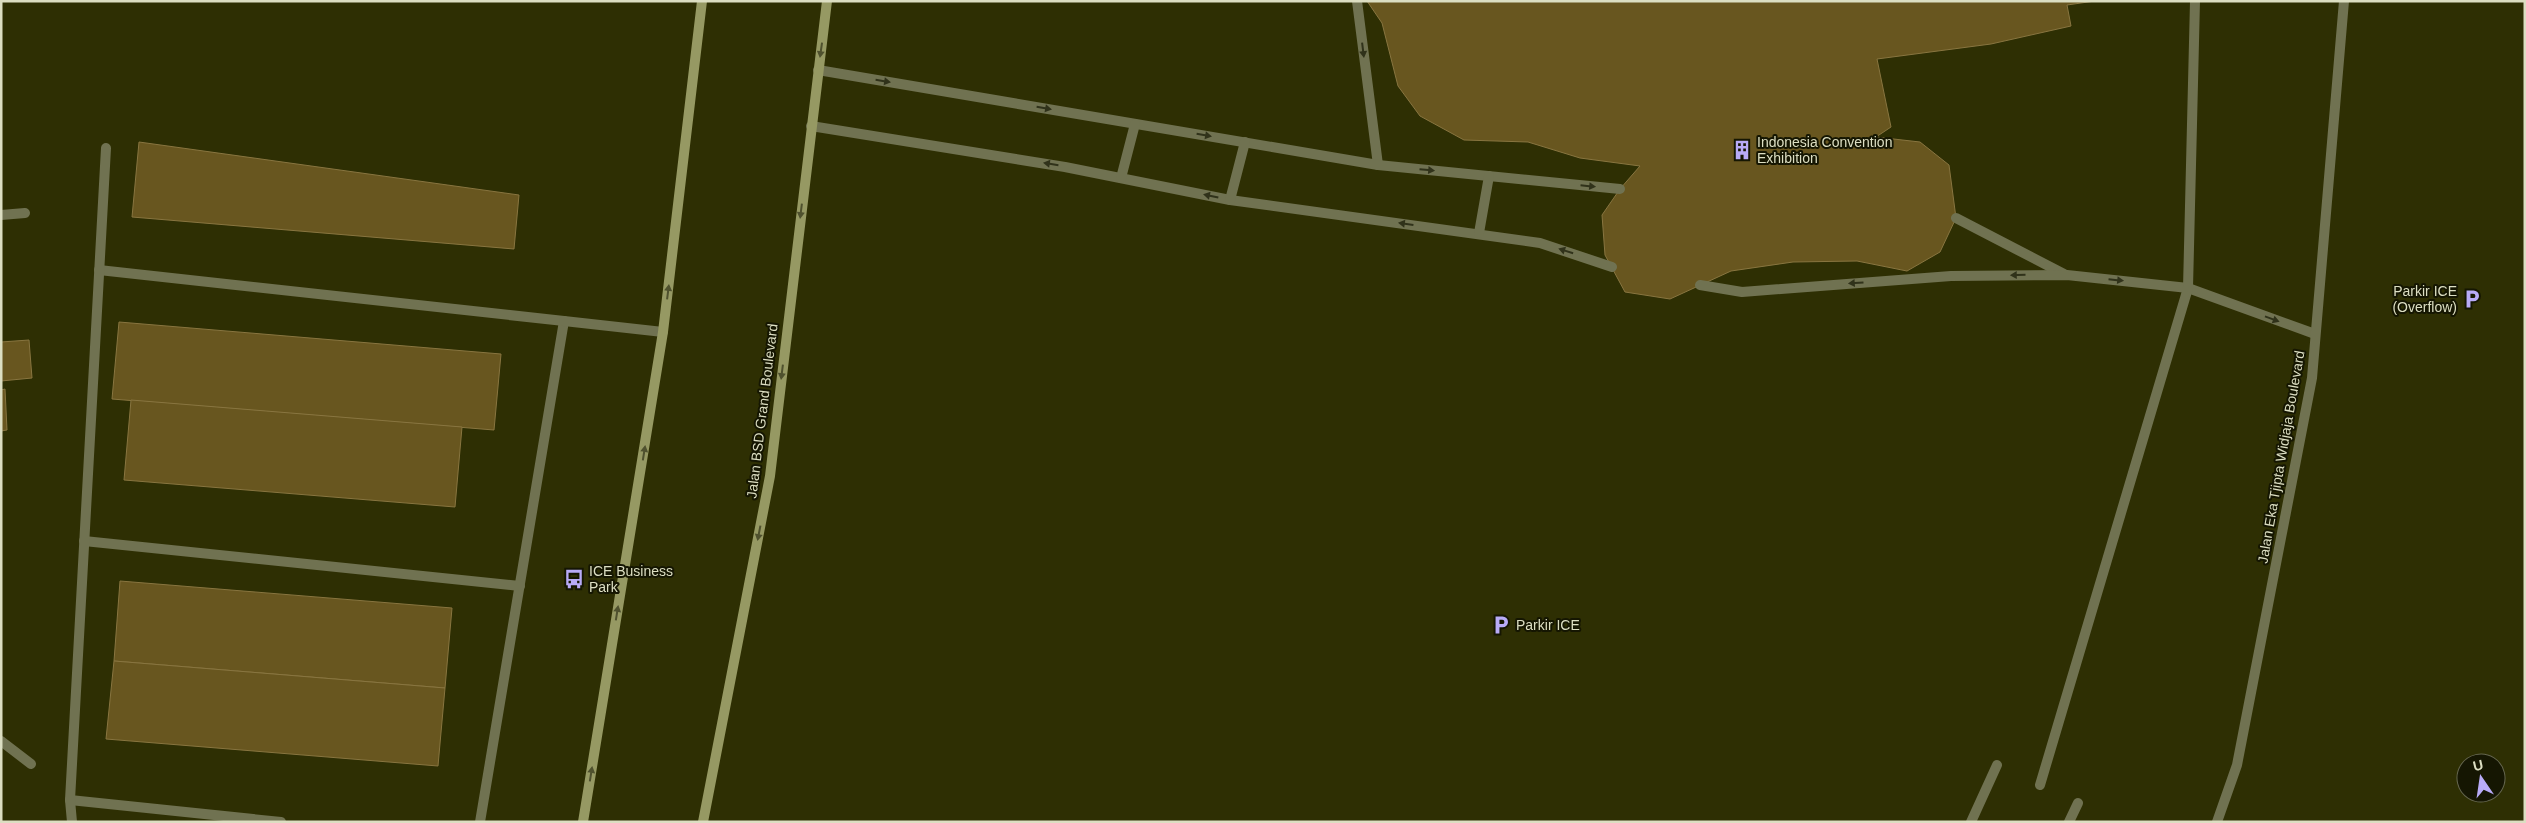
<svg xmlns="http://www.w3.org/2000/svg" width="2526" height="823" viewBox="0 0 2526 823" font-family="Arial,sans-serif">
	<rect width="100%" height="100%" fill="#2e2f03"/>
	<g fill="#68561f" stroke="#887540">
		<polygon points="1367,1 2095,1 2067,5 2071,26 1991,44 1877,59 1891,127 1876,137 1920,142 1949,165 1956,218 1940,252 1907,271 1857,261 1793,262 1731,271 1670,299 1625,292 1605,255 1602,215 1620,189 1640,166 1580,158 1528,142 1464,140 1420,116 1398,86 1382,23"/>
		<polygon points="139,142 519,195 514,249 132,217"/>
		<polygon points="119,322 501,354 494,430 112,399"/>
		<polygon points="29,340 32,378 1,381 1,342"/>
		<polygon points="5,389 7,430 1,431 1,390"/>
		<polygon points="131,400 462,427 455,507 124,480"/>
		<polygon points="120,581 452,608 445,688 114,661"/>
		<polygon points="114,661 445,688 438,766 106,739"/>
	</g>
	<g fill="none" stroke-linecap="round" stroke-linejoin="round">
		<g stroke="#707251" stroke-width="10">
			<polyline points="1357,1 1378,165"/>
			<polyline points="818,70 1378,165 1620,189"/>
			<polyline points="811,126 1065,167 1230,200 1540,243 1612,267"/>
			<polyline points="1121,178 1135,124"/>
			<polyline points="1230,200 1245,142"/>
			<polyline points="1956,218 2064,274"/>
			<polyline points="1479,233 1489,176"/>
			<polyline points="99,270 564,321 480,822"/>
			<polyline points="1700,285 1742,292 1951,276 2067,275 2188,288 2315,334"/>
			<polyline points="564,321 663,332"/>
			<polyline points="84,541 520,586"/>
			<polyline points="2040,785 2188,288 2195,1"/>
			<polyline points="70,800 281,822"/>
			<polyline points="72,822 70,800 106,148"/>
			<polyline points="1971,822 1997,765"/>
			<polyline points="2069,822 2078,803"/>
		</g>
		<g stroke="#707251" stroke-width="10">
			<polyline points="1,215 25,213"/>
			<polyline points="1,741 31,764"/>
		</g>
		<polyline stroke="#707251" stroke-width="10" points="2217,822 2237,765 2312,378 2344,1"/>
		<g stroke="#969963" stroke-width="10">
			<polyline points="583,822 663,332 702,1"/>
			<polyline points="703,822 770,476 827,1"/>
		</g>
	</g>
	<defs><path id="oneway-solid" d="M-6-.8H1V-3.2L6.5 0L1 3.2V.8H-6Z" transform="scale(1.25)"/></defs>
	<g fill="#4f512e">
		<use href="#oneway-solid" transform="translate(821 50) rotate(98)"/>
		<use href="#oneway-solid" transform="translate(801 211) rotate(97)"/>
		<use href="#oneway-solid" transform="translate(668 292) rotate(-83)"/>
		<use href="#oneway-solid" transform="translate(782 372) rotate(97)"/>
		<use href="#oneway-solid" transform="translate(644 453) rotate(-81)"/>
		<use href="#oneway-solid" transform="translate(759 533) rotate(101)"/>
		<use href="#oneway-solid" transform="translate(617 613) rotate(-81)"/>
		<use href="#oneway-solid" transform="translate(591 774) rotate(-81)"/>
	</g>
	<g fill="#30321a">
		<use href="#oneway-solid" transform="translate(1363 50) rotate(83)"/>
		<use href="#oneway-solid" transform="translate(883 81) rotate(9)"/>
		<use href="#oneway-solid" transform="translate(1044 108) rotate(10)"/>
		<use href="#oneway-solid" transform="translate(1204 135) rotate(10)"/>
		<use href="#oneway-solid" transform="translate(1051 164) rotate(-171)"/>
		<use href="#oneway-solid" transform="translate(1427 170) rotate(5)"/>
		<use href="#oneway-solid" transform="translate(1588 186) rotate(6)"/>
		<use href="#oneway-solid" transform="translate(1211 196) rotate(-168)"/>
		<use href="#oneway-solid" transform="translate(1406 224) rotate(-172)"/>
		<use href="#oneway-solid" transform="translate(1566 251) rotate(-162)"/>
		<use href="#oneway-solid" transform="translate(2018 275) rotate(179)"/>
		<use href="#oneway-solid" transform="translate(2116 280) rotate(6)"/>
		<use href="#oneway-solid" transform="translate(1856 283) rotate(176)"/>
		<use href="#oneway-solid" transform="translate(2272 319) rotate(20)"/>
	</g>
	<defs>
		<symbol id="building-bare" viewBox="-9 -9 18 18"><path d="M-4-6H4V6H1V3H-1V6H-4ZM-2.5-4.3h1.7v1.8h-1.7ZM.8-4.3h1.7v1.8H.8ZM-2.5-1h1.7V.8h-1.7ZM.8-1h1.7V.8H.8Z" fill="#b8abf7" stroke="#151602" stroke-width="2.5" paint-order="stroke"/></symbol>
		<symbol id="parking-bare" viewBox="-9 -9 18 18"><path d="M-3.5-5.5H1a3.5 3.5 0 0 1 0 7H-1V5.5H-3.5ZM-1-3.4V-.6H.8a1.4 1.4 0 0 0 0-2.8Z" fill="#b8abf7" stroke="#151602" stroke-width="2.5" paint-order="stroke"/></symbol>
		<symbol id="bus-bare" viewBox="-9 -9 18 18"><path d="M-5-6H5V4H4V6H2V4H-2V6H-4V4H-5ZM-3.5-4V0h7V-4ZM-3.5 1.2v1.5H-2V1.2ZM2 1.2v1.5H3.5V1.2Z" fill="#b8abf7" stroke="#151602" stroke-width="2.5" paint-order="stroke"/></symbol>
	</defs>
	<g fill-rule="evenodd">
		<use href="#building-bare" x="1728" y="136" width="28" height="28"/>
		<use href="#parking-bare" x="2458" y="285" width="28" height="28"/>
		<use href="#bus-bare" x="560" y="565" width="28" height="28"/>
		<use href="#parking-bare" x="1487" y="611" width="28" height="28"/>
	</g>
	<g text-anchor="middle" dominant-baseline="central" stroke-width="4" stroke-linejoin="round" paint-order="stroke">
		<g font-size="14" fill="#dcdec2" stroke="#151602" text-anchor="start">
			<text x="1757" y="142">Indonesia Convention<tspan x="1757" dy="16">Exhibition</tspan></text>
			<text x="2457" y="291" text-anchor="end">Parkir ICE<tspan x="2457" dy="16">(Overflow)</tspan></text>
			<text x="589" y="571">ICE Business<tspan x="589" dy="16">Park</tspan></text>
			<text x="1516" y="625">Parkir ICE</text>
		</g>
		<g font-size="14" fill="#dcdec2" stroke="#151602">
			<text transform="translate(762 411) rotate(-83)">Jalan BSD Grand Boulevard</text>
			<text transform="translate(2281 457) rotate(-80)">Jalan Eka Tjipta Widjaja Boulevard</text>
		</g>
	</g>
	<rect width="2526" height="823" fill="none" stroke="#dcdec2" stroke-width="5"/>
	<g transform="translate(2481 778) rotate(347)"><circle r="24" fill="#151602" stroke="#65664f"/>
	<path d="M0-4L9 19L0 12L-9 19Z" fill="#b8abf7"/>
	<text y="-8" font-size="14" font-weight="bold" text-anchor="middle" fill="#dcdec2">U</text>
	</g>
</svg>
